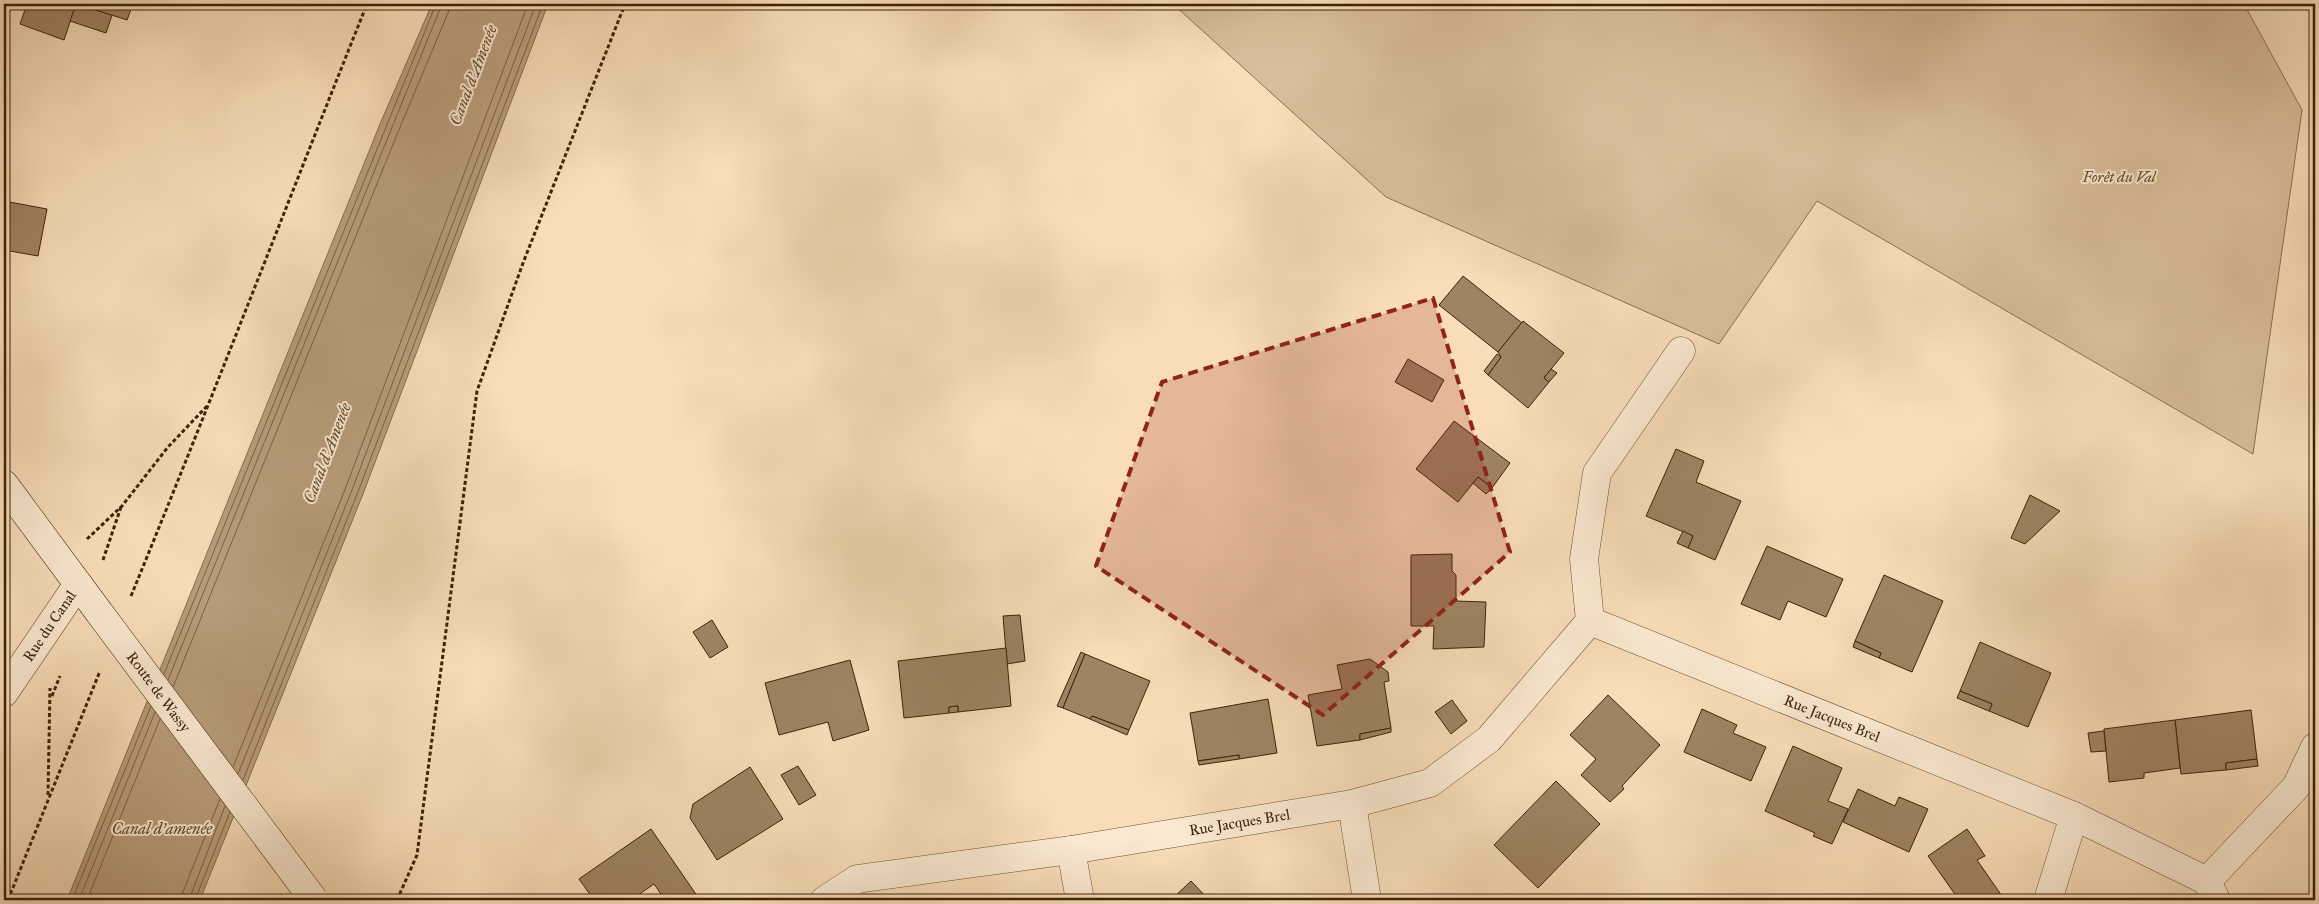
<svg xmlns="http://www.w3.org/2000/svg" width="2319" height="904" viewBox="0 0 2319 904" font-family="'IM FELL Great Primer',serif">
	<rect width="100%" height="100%" fill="#f8ddb8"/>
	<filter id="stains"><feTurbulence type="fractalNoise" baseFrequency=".004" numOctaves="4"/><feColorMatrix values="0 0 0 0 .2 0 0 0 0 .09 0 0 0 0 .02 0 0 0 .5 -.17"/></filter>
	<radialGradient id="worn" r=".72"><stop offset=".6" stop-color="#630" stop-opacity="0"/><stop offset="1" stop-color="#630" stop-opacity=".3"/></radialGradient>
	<polygon fill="#d9bd9a" stroke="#8c7050" points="1173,4 2244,4 2302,110 2253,454 1817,201 1719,344 1386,197"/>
	<polygon fill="#b99d7b" stroke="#886c4c" points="432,4 548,4 363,494 200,900 67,900 380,124"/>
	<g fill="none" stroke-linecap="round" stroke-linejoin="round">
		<g stroke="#7c6040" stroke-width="1">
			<polyline points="164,674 436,4"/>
			<polyline points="168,680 442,4"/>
			<polyline points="173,687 398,132 448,13 450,4"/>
			<polyline points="233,767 346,487 528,4"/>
			<polyline points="238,774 352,490 536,4"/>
			<polyline points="243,780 358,492 543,4"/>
			<polyline points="72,900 151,706"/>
			<polyline points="79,900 155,712"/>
			<polyline points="87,900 160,719"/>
			<polyline points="181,900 183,892 220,799"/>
			<polyline points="189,900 225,806"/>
			<polyline points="195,900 230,812"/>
		</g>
	</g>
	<g fill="#9f8363" stroke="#3f2206">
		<polygon points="27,4 76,4 64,40 20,24"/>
		<polygon points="76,4 112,15 106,33 70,21"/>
		<polygon points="77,4 133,4 127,20"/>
		<polygon points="4,201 47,209 38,256 4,250"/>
		<polygon points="1463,276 1522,323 1498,352 1439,305"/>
		<polygon points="1523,321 1564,353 1544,378 1549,382 1528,408 1488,375 1501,357 1498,352"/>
		<polygon points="1497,354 1501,357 1488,375 1484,371"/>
		<polygon points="1408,359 1444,380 1432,402 1395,382"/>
		<polygon points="1551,369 1557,373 1549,382 1544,378"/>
		<polygon points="1454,421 1510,463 1492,488 1478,477 1458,502 1416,469"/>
		<polygon points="1676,449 1704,461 1696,482 1741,501 1715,560 1688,548 1693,536 1646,516"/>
		<polygon points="1478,477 1492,488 1486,494 1473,483"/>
		<polygon points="2030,495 2060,511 2025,544 2011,538"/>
		<polygon points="1683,531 1693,536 1688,548 1677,543"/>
		<polygon points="1767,546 1843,579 1826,617 1788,601 1780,620 1741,604"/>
		<polygon points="1452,554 1452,571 1456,575 1456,601 1486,602 1484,647 1433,649 1434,626 1411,626 1411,555"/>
		<polygon points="1884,575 1943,601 1912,672 1879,658 1881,653 1855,641"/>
		<polygon points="1020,615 1025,661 1007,664 1003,616"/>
		<polygon points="712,620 728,647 710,658 693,632"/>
		<polygon points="1855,641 1881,653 1879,658 1853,647"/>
		<polygon points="1980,642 2051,673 2028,727 1989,711 1992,704 1960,691"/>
		<polygon points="1006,648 1011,706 958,712 958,706 949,707 949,713 904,718 898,661"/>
		<polygon points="1081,652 1085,654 1063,708 1057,706"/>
		<polygon points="1085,654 1150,681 1129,730 1092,716 1090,719 1063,708"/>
		<polygon points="1370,659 1388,672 1389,681 1384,682 1391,728 1360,734 1360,740 1317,746 1308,695 1342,689 1337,665"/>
		<polygon points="850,660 869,730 833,741 828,722 779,735 765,683"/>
		<polygon points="1960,691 1992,704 1989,711 1957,698"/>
		<polygon points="1608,695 1660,745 1622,786 1624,789 1610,802 1581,775 1596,759 1570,735"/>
		<polygon points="1268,699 1277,753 1239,759 1239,755 1198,761 1190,713"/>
		<polygon points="1452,700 1467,721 1451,734 1435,712"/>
		<polygon points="958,706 958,712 949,713 949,707"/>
		<polygon points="1702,709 1737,725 1733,733 1766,747 1751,781 1684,752"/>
		<polygon points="2251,710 2257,759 2226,763 2226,770 2181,774 2175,720"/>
		<polygon points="1092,716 1129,730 1127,735 1090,719"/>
		<polygon points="2175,720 2180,768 2144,773 2144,778 2109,782 2104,729"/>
		<polygon points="1391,728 1391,732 1360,740 1360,734"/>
		<polygon points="2104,731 2106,751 2091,752 2088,733"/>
		<polygon points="1793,746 1842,768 1828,801 1848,809 1832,844 1813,836 1815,833 1765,811"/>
		<polygon points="1239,755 1239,759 1199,765 1198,761"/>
		<polygon points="2257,759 2258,766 2226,770 2226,763"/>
		<polygon points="798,766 816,795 799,805 781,775"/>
		<polygon points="750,767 783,819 717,860 690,818 693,804"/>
		<polygon points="1556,781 1600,824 1538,888 1494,845"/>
		<polygon points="1858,789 1895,806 1899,797 1928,809 1909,852 1843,822"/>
		<polygon points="651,829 700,900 665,900 654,884 634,898 631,894 622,900 594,900 579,879"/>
		<polygon points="1967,829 1985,856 1977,860 2004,899 1959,900 1928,856"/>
		<polygon points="1191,881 1209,900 1171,900"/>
	</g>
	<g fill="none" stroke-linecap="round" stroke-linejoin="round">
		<defs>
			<g id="street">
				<path id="s1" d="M1590 621 2074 816 2207 881"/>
				<path id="s2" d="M4 693 78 584"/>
				<polyline points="1352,804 1367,900"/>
				<polyline points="1071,850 1080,900"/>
				<path id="s3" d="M825 900 857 879 1071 850 1352 804 1430 783 1489 739 1590 621 1584 559 1597 473 1681 351"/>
				<polyline points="2048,900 2074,816"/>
				<polyline points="2216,900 2207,881 2296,787 2315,747"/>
			</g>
			<polyline id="secondary" points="4,484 101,615"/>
		</defs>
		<use href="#street" stroke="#6d5132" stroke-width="29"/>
		<use href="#secondary" stroke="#3f2206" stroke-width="29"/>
		<g stroke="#3f2206" stroke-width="3" stroke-dasharray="4 2.5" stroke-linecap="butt">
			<polyline points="87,539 122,506 168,447 208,405"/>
			<polyline points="103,560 121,507"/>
			<path d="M131 596C212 399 288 201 367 4"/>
			<polyline points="52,696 60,676"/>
			<polyline points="48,795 50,688"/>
			<polyline points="8,900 100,671"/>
			<polyline points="397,900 417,855 477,391 523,263 625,4"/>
		</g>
		<use href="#street" stroke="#fae9d1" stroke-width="28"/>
		<use href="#secondary" stroke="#fae9d1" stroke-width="28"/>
		<defs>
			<g id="secondary-bridge">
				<path id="s4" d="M101 615 314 900"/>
			</g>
		</defs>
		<use href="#secondary-bridge" stroke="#3f2206" stroke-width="29" stroke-linecap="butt"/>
		<use href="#secondary-bridge" stroke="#fae9d1" stroke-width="28"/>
	</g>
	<path fill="#8f2418" fill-opacity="0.2" stroke="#8f2418" stroke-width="4" stroke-dasharray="10 6" stroke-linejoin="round" d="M1433 298 1510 552 1323 715 1096 566 1162 382Z"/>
	<g text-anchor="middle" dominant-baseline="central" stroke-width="4" stroke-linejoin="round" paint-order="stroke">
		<g font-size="15" font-style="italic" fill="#66492b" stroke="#fae9d1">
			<text x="2119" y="177">Forêt du Val</text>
		</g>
		<g font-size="15" fill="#3f2206" stroke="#fae9d1">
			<text stroke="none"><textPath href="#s2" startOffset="81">Rue du Canal</textPath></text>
			<text stroke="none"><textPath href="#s4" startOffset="96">Route de Wassy</textPath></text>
			<text stroke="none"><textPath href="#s1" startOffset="261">Rue Jacques Brel</textPath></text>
			<text stroke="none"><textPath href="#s3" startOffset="425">Rue Jacques Brel</textPath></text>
		</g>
		<g font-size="16" font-style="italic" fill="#644729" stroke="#fae9d1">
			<text transform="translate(473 75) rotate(-69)">Canal d'Amenée</text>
			<text transform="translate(327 453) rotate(-69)">Canal d'Amenée</text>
			<text x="162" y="828">Canal d'amenée</text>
		</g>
	</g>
	<rect width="2319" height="904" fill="none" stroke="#f8ddb8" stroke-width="20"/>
	<rect x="5" y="5" width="2309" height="894" fill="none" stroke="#3f2206" stroke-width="2.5"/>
	<rect x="10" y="10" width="2299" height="884" fill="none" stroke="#3f2206"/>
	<rect width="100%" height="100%" filter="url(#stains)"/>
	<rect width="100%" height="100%" fill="url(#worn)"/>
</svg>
